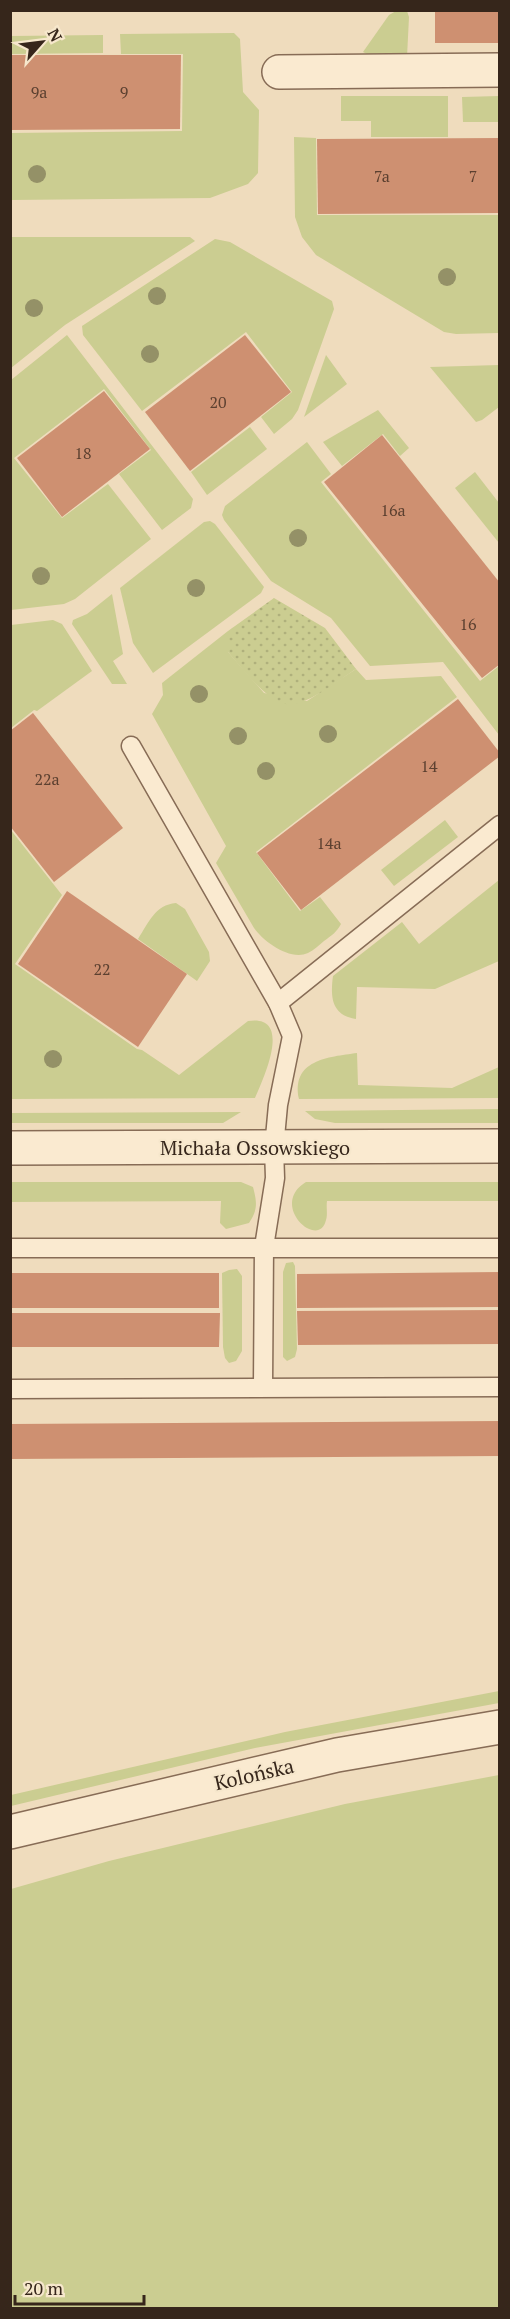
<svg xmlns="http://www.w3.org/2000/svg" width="510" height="2319" viewBox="0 0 510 2319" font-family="'PT Serif',serif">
	<defs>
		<pattern id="park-dots" width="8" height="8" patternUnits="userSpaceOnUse" patternTransform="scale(1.5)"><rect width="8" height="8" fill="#cbcd91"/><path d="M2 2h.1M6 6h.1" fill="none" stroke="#afb07c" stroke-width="1.8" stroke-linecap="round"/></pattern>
	</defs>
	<rect width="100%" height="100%" fill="#efdcbd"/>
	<g fill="#cbcd91">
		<polygon points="396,11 407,11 409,17 407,57 369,55 363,52 389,15"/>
		<polygon points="234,33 240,39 243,92 259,110 258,173 248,184 210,198 11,200 11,133 182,131 183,54 121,54 120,34"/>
		<polygon points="103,35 103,53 11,54 11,36"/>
		<polygon points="341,96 448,96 448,137 371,137 371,121 341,121"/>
		<polygon points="499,96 499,122 463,122 462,97"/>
		<polygon points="294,137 316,138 317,215 499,215 499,333 456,334 444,332 316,255 302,237 295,217"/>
		<polygon points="11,237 190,237 195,241 65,325 11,368"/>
		<polygon points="215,239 230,242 332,301 334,309 298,410 292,419 274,434 261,417 292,392 246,332 142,411 83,335 82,326"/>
		<polygon points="67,335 193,499 191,508 162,530 119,474 151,450 104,389 14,458 62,518 108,484 151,539 75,599 64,604 11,610 11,380"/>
		<polygon points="326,355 347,384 304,417"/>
		<polygon points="499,365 499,407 482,420 476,422 430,367"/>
		<polygon points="378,410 409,448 400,456 383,434 342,466 323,442"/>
		<polygon points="250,427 267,449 207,495 191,472"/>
		<polygon points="307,442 331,474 321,482 480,681 499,666 499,735 443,662 370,666 331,618 271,581 224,520 222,515 225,506"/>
		<polygon points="475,472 499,503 499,543 455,488"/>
		<polygon points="210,521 215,524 264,587 261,593 153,673 133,643 120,588 204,522"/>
		<polygon points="112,594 123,654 113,661 127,684 112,684 72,624 73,620 87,614"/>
		<polygon points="53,620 62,624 92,671 37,711 34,710 11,728 11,625"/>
		<path d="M228 631V652L264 693 307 701 356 669 366 680 441 676 457 697 256 852 300 911 320 897 341 924C337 932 331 936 324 941 319 945 314 950 308 953 290 961 264 942 254 928L216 863 226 846 152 714 163 695 162 683Z"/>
		<polygon points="445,820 458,837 394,886 381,870"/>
		<path d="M10 829 62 895 15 964 137 1049 142 1050 179 1075 248 1021C294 1014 263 1079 255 1098L11 1099Z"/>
		<path d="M499 880V961L435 989 357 987 356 1019C332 1015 330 998 333 976L402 922 419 944Z"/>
		<path d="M176 903 185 909 209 952 210 961 197 981 138 939C149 922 155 905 176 903Z"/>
		<path d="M357 1053 358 1085 452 1088 499 1067V1098L299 1099C291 1060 328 1057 357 1053Z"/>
		<polygon points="499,1109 499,1123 335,1123 315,1119 305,1111"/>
		<polygon points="241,1112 223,1123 10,1123 11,1113"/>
		<path d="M11 1182H241L253 1187C257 1202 258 1210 249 1223L226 1229 220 1223 221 1201 11 1202Z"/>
		<path d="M306 1182H499V1201H327C326 1207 328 1215 326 1220 319 1251 268 1205 306 1182Z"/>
		<polygon points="293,1262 295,1266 297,1349 295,1357 287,1361 283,1357 283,1272 286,1263"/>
		<polygon points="237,1269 242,1276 242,1351 236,1361 229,1363 225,1358 223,1347 222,1273 229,1270"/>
		<polygon points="499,1691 499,1703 255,1748 11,1806 11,1795 285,1732"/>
		<polygon points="499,1775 499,2308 11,2308 11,1889 109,1861 345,1804"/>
	</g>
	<path fill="url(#park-dots)" d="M274 598 325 628 356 669C339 680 306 707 286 704 266 701 241 667 228 652V631Z"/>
	<g fill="#ce9071">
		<rect x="435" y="10" width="65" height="33"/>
		<polygon points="10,55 181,55 180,129 10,130"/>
		<polygon points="500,138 500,213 318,214 317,139"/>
		<polygon points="245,335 291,392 190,471 145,412"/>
		<polygon points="104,391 150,449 62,517 17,458"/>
		<polygon points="382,435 500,583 500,664 482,678 324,482"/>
		<polygon points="458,699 500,753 500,756 301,910 257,853"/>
		<polygon points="33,713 123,828 54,882 10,826 10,731"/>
		<polygon points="67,891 187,974 138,1047 18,964"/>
		<polygon points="500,1272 500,1307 297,1308 297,1274"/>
		<rect x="10" y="1273" width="209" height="35"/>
		<polygon points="500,1310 500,1344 298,1345 297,1311"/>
		<polygon points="10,1313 220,1313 219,1347 10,1347"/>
		<polygon points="500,1421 500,1456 10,1459 10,1424"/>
	</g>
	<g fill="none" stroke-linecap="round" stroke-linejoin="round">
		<defs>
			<g id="lane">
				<polyline points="131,746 278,1003 292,1036 278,1105 274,1148 275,1178 264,1247 263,1387"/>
				<polyline points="278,1003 500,825"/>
				<polyline points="10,1248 500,1248"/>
				<polyline points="10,1389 500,1387"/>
			</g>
			<g id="street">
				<polyline points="279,72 500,70"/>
				<polyline points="10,1148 500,1146"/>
				<polyline points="10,1832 337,1755 500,1727"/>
			</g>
		</defs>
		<use href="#lane" stroke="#876c56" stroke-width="21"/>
		<use href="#street" stroke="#876c56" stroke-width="36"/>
		<use href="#lane" stroke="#faead0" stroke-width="18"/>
		<use href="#street" stroke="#faead0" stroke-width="33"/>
	</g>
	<g fill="#949167">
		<circle cx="37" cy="174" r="9"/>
		<circle cx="447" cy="277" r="9"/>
		<circle cx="157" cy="296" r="9"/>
		<circle cx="34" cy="308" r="9"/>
		<circle cx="150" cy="354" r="9"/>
		<circle cx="298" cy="538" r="9"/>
		<circle cx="41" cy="576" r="9"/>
		<circle cx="196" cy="588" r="9"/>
		<circle cx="199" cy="694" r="9"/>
		<circle cx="328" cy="734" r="9"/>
		<circle cx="238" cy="736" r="9"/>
		<circle cx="266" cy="771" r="9"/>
		<circle cx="53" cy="1059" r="9"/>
	</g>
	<g text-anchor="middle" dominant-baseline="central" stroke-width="4.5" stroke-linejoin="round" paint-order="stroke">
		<g font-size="16" fill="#5c4030">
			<text x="39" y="92">9a</text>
			<text x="124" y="92">9</text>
			<text x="382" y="176">7a</text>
			<text x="473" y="176">7</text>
			<text x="218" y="402">20</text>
			<text x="83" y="453">18</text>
			<text x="393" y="510">16a</text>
			<text x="468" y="624">16</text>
			<text x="429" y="766">14</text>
			<text x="47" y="779">22a</text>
			<text x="329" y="843">14a</text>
			<text x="102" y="969">22</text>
		</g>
		<g font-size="20" fill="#36261b" stroke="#f6e7cc">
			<text x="255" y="1147">Michała Ossowskiego</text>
			<text transform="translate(254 1774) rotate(-13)">Kolońska</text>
		</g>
	</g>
	<rect width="510" height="2319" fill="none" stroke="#36261b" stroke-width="24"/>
	<g transform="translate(42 42) rotate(62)" stroke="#f6e7cc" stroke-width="4.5" paint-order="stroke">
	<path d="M0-4.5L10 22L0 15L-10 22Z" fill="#36261b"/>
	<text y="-9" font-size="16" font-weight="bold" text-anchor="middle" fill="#36261b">N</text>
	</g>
	<path d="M15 2295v9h129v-9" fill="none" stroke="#36261b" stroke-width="3"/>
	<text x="24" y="2295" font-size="18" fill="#36261b" stroke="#f6e7cc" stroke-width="4.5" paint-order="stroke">20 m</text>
</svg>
